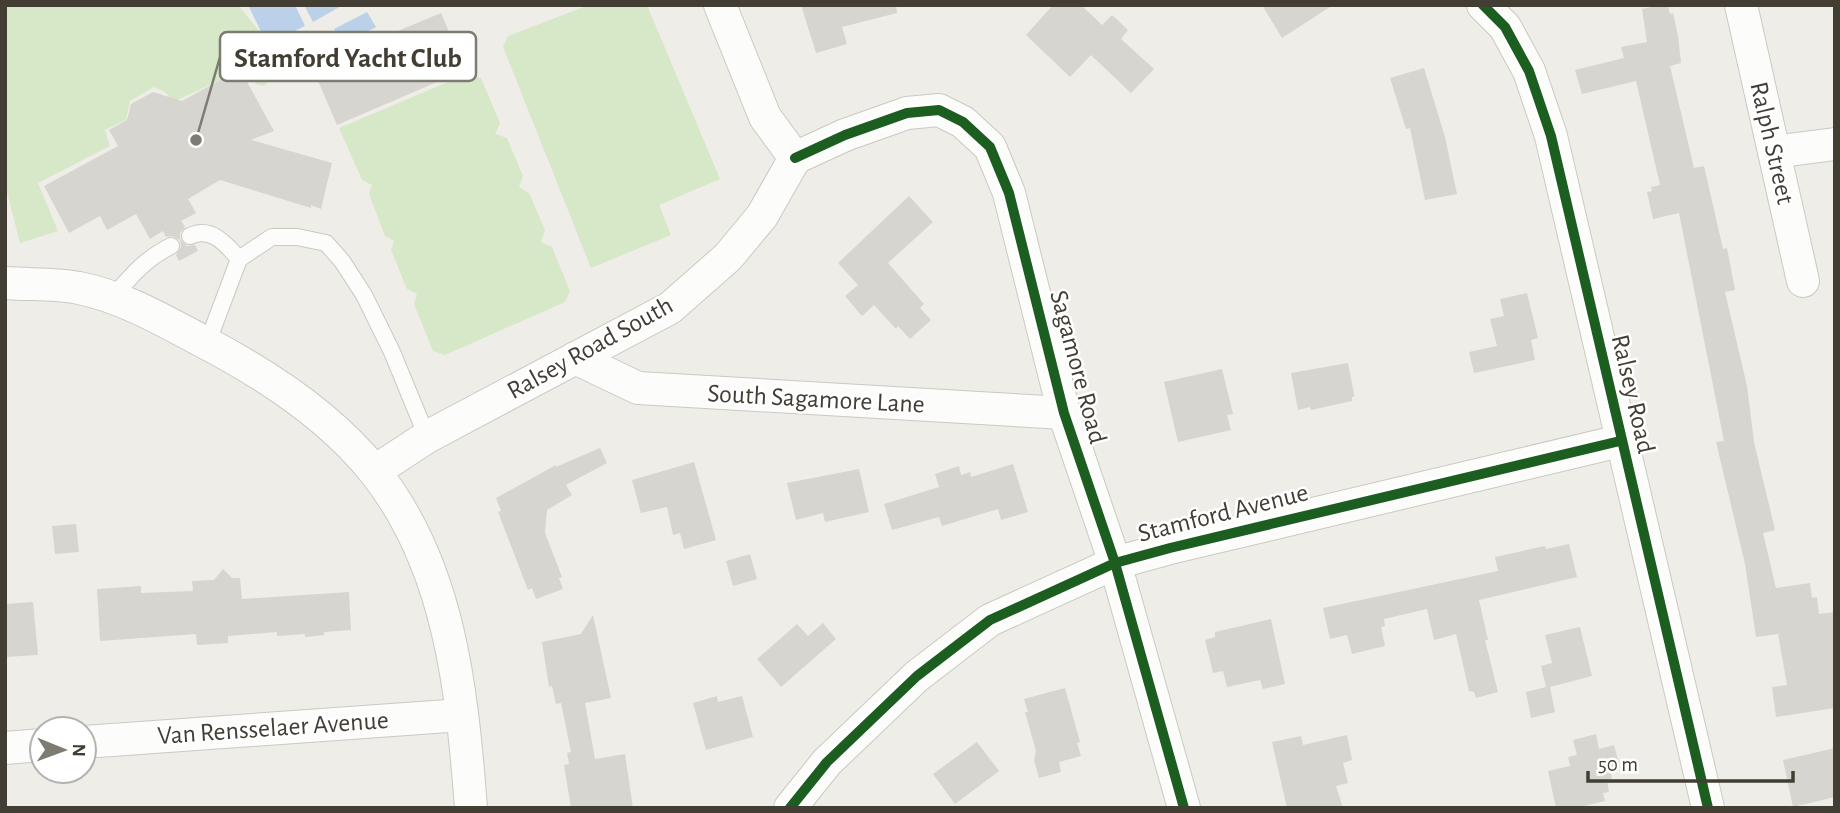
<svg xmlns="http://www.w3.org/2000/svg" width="1840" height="813" viewBox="0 0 1840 813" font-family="'Alegreya Sans',sans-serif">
	<rect width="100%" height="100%" fill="#eeede7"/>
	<g fill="#d7e8c8">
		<polygon points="5,5 238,5 278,54 283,68 264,86 256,84 244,69 173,102 165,92 154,87 130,101 126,120 105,130 110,146 38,183 58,231 20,243 5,184"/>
		<polygon points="589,5 647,5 720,179 659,205 671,235 591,268 503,47 508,36"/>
		<polygon points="467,74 481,78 500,123 495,134 507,138 523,176 519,187 529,193 545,230 541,242 552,247 570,291 565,302 445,355 433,351 414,304 417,294 407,289 391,250 394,241 385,236 369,194 372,185 362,180 339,128"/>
	</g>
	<g fill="#bad1e9">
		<polygon points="248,5 295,5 305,26 267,44"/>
		<polygon points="304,5 343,5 313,22"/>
		<polygon points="367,12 376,27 343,44 334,29"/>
	</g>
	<g fill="#d7d5cf">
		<polygon points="801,5 896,5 897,13 842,27 847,44 816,53"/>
		<polygon points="1053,5 1081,5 1102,25 1112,15 1128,30 1121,39 1154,69 1131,93 1091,55 1070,77 1026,35"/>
		<polygon points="1262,5 1333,5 1282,38"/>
		<polygon points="1660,5 1668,5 1670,14 1673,13 1678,36 1681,63 1670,66 1694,168 1704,166 1723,249 1727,248 1735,290 1725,292 1747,386 1754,442 1775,530 1763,533 1776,588 1810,583 1812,598 1817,597 1819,614 1835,612 1835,708 1776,717 1772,687 1787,685 1778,634 1756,637 1745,564 1716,442 1724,441 1679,213 1653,219 1647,192 1652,191 1651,187 1660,185 1636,81 1582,94 1575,70 1624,58 1621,47 1647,42 1642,9"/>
		<polygon points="441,13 465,70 337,125 312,67"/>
		<polygon points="1424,68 1445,137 1457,194 1425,200 1410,128 1406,129 1390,78"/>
		<polygon points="240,69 274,131 251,140 332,163 321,209 311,205 311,208 220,180 188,199 196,213 181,221 185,227 180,233 180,239 187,246 195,245 198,251 179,261 176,255 181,247 180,240 172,236 166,237 163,231 150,239 136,214 107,230 100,216 69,233 44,186 118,146 109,130 127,120 131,104 153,92 182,101"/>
		<polygon points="909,196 933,222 888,263 924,304 920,308 931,320 910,339 898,326 896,329 874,305 862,316 845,296 858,285 838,263"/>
		<polygon points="1527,293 1538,338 1531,340 1535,360 1474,373 1469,352 1497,346 1490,319 1504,316 1500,299"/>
		<polygon points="1348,363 1354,394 1354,397 1352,397 1352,401 1311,410 1310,407 1298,410 1291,373"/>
		<polygon points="1222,369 1233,414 1227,415 1231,430 1178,442 1164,382"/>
		<polygon points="600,448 607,463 566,485 572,495 547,510 545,533 562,577 559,578 563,589 536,599 532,588 528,590 498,512 501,511 496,498 556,465 556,467"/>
		<polygon points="694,462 716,540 684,549 680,533 673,535 667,507 641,513 632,480"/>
		<polygon points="1013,464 1028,512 1001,520 998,509 942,526 939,517 892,530 884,504 939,487 935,474 959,466 961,475 970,472 971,477"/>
		<polygon points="859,469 869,512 825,522 823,513 796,520 787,483"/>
		<polygon points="76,524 79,552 55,554 52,526"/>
		<polygon points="1569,544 1577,577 1479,600 1488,640 1485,640 1498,692 1476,698 1474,692 1469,691 1456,634 1434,640 1427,609 1384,619 1385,626 1381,627 1385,646 1352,654 1347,635 1330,639 1323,608 1498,571 1495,557 1545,546 1546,549"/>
		<polygon points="750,554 757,579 733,586 726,561"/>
		<polygon points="223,569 232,578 240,578 242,599 349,592 351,630 324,632 324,635 305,637 305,634 277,636 277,632 228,636 228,643 197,645 196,634 100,641 97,589 141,586 141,593 193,591 192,581 214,580"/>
		<polygon points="33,602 38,655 5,657 5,604"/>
		<polygon points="593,615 611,698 585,703 595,759 625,754 633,808 571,808 564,765 569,764 567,753 571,752 561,703 556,704 552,686 549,687 542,642 581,634"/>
		<polygon points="1271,619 1285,684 1263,689 1260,680 1227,687 1223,671 1213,673 1205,640 1215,637 1215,632"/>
		<polygon points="823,623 836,639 781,687 757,659 797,624 808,636"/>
		<polygon points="1580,627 1592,676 1550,687 1555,712 1531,718 1526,692 1546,687 1541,666 1552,663 1545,635"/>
		<polygon points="1065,688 1080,742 1077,743 1081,756 1059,762 1061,772 1039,778 1034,760 1036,751 1025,712 1028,712 1024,699"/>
		<polygon points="717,696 718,702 742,696 753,737 706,750 693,703"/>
		<polygon points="1596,734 1599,749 1614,745 1620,767 1610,769 1612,779 1607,780 1609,792 1603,793 1605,801 1576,808 1556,808 1548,771 1570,766 1568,757 1577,755 1573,740"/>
		<polygon points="1347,735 1352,760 1343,763 1348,783 1336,786 1343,808 1287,808 1272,742 1301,736 1303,745"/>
		<polygon points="977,742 999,771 955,804 933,774"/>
		<polygon points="1835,748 1835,797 1793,807 1783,760"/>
	</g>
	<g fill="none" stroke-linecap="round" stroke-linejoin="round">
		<defs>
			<g id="service">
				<path d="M190 236C211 226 226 244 239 259"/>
				<path d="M112 298C130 277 146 258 171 246"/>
				<polyline points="207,344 239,259 272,237 297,237 326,243 342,261 364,295 392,352 427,437"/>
			</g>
			<g id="minor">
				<polyline points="1483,5 1505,27 1529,71 1551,136 1708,808"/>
				<polyline points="1741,5 1803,281"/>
				<polyline points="1774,152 1835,144"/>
				<polyline points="795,158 845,135 907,113 939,110 963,122 990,147 1009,193 1064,413 1115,563 1184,808"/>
				<path d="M5 283C29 285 56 283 79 288 124 297 166 322 206 343 267 375 330 416 374 471 450 566 462 691 471 808"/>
				<polyline points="575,358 638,388 1064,413"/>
				<polyline points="375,471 427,437 670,308 728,257 762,216 795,158 765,117 720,5"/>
				<polyline points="84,742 462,715"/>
				<polyline points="5,748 42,745"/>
				<polyline points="790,808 827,762 917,676 990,620 1115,563 1170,548 1620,441"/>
			</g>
		</defs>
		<use href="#service" stroke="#cac9c3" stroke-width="18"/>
		<use href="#minor" stroke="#cac9c3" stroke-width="34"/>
		<use href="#service" stroke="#fcfcfb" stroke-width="16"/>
		<use href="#minor" stroke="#fcfcfb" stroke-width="32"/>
		<defs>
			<g id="cycleway">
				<polyline points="1483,5 1505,27 1529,71 1551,136 1708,808"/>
				<polyline points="795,158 845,135 907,113 939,110 963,122 990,147 1009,193 1064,413 1115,563 1184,808"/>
				<polyline points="790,808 827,762 917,676 990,620 1115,563 1170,548 1620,441"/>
			</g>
		</defs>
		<use href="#cycleway" stroke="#fff" stroke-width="15"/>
		<use href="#cycleway" stroke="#1b5e20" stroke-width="10"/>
	</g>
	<g text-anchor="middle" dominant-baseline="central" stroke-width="5" stroke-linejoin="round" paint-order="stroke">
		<g font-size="26" fill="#423e34" stroke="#fff">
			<text transform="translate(1772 143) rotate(77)">Ralph Street</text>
			<text transform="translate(590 348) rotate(-29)">Ralsey Road South</text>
			<text transform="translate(1078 367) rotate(75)">Sagamore Road</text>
			<text transform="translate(1633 394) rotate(77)">Ralsey Road</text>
			<text transform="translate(816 399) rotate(3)">South Sagamore Lane</text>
			<text transform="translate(1223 513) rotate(-14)">Stamford Avenue</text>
			<text transform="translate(273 728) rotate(-4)">Van Rensselaer Avenue</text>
		</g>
	</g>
	<path fill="none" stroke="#7e7b73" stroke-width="2.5" d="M196 140L220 57"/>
	<circle fill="#7e7b73" stroke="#fff" stroke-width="2.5" cx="196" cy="140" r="7"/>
	<rect fill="#fff" stroke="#7e7b73" stroke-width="2.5" x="220" y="32" width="256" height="49" rx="7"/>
	<g font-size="28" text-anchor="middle" font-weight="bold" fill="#423e34">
		<text x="348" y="67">Stamford Yacht Club</text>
	</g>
	<rect width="1840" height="813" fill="none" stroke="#423e34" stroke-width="14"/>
	<g transform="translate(63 750) rotate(91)"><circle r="33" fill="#ffffff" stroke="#b3b2ae" stroke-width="2"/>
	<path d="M0-5L12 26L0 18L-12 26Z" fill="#7e7b73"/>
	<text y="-10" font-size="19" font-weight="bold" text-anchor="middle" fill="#423e34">N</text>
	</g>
	<path d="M1588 771v10h205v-10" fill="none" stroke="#423e34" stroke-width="3.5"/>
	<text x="1598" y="771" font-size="21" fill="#423e34" stroke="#ffffff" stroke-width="5" paint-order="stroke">50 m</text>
</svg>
